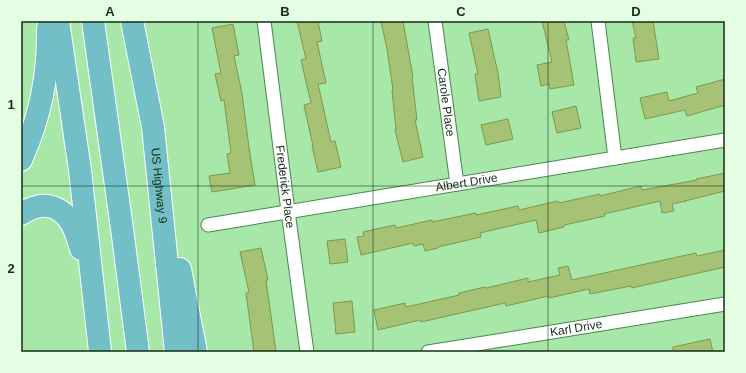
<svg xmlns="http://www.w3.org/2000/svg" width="746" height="373" viewBox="0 0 746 373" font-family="Arial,sans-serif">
	<rect width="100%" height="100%" fill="#a7e8a8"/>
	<g fill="#a6c274" stroke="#7d984b">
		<polygon points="297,21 318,21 322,41 317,42 326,83 318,84 331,142 335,141 341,167 318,172 312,146 313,146 304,105 311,103 301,60 306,59"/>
		<polygon points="381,21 403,21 413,77 412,77 417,120 415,120 423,157 403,162 395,130 396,130 392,90 393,90 387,49"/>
		<polygon points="542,21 564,21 569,40 566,40 574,85 550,89 549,84 541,86 537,65 552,62"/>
		<polygon points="632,21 653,21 659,59 636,62 633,38 636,38"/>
		<polygon points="233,24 239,55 234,56 242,93 249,148 255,185 212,192 209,176 230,173 227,154 231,153 224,100 221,101 215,74 221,73 212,28"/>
		<polygon points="488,29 498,73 501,97 479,101 475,74 478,74 469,33"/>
		<polygon points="725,79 725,105 687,116 685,110 645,119 640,98 667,92 669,101 698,93 696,87"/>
		<polygon points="576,106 581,128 557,133 552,112"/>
		<polygon points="508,119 513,139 486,145 481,125"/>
		<polygon points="725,173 725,191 685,201 686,201 672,204 674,211 662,213 660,201 604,214 605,216 564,225 564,227 539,233 536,220 480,233 481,237 438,247 438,248 425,251 423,244 414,246 413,243 361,255 357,237 364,236 363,232 395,225 396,228 432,220 432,222 476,213 476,215 518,206 519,210 558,201 559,203 600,194 600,196 641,186 642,190 697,180 696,179"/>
		<polygon points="345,239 348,262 330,264 327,241"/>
		<polygon points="261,248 268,280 266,280 276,352 254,352 246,293 249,292 240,252"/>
		<polygon points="725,250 725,267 632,288 631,286 590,294 589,289 549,298 548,296 506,306 505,303 421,322 420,320 378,330 374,310 405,303 406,307 459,295 459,293 485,287 486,288 528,278 528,282 560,275 558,268 568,266 572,280 627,268 696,253 697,256"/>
		<polygon points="352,301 355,332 336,334 333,303"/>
		<polygon points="710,339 713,352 673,352 673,347"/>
	</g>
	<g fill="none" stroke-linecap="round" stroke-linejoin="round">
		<defs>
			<g id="minor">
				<path id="s1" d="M264 21 288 211 307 352"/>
				<path id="s2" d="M435 21 457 184"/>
				<polyline points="598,21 615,158"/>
				<path id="s3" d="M208 225 725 140"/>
				<path id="s4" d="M428 352 725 304"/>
			</g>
			<g id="trunk">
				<polyline points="58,21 80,170 100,352"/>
				<polyline points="93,21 123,236 138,352"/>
				<path id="s5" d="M132 21 153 127 176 352"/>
				<path d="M21 160C40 118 49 73 48 28"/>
				<path d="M21 214C29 209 38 205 48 206 70 210 76 231 81 249"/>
				<polyline points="180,269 196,352"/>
			</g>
		</defs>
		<use href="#minor" stroke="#4a874d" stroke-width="15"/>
		<use href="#trunk" stroke="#fff" stroke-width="24"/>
		<use href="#minor" stroke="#fff" stroke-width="13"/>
		<use href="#trunk" stroke="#72bfc8" stroke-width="22"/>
	</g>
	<path fill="none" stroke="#142d15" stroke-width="1" stroke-opacity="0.55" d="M198 21V352M373 21V352M548 21V352M21 186H725"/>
	<g text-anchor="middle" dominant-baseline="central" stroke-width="3.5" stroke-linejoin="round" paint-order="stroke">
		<g font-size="12" fill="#142d15" stroke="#e4fee4">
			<text stroke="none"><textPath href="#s2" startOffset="82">Carole Place</textPath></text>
			<text stroke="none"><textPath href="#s3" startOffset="262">Albert Drive</textPath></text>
			<text stroke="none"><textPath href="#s5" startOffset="167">US Highway 9</textPath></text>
			<text stroke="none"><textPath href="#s1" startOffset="167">Frederick Place</textPath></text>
			<text stroke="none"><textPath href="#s4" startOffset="150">Karl Drive</textPath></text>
		</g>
	</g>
	<rect width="746" height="373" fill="none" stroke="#e4fee4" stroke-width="44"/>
	<rect x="22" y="22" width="702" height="329" fill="none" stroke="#142d15" stroke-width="1.5"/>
	<g font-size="13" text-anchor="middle" font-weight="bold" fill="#142d15">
		<text x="110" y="16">A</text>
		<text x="285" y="16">B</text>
		<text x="461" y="16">C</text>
		<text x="636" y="16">D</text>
		<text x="11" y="109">1</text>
		<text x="11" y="273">2</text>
	</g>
</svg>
